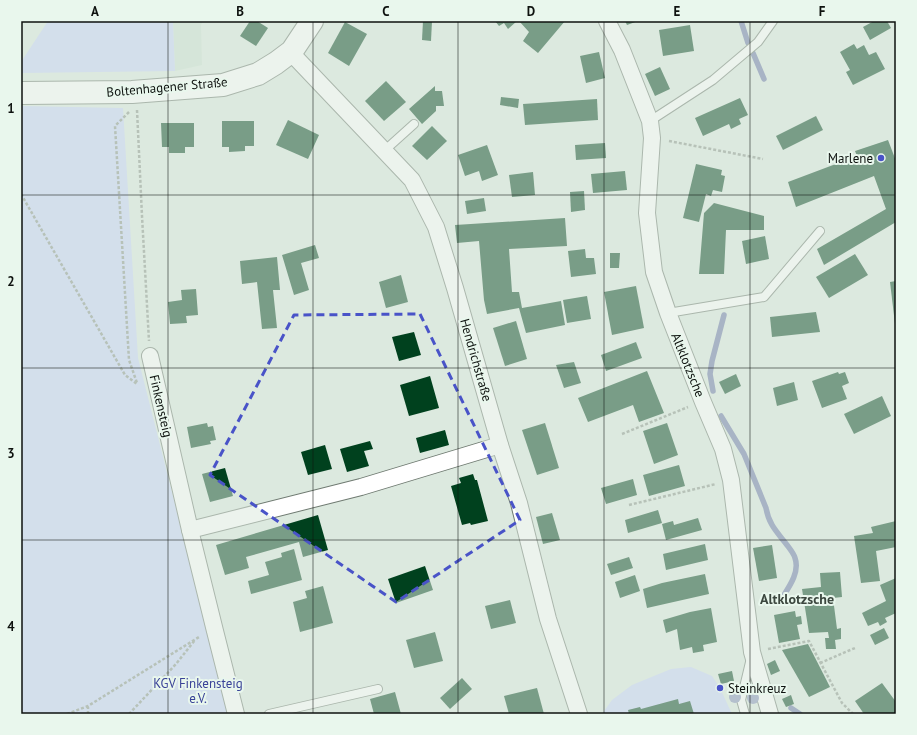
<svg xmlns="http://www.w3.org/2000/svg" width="917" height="735" viewBox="0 0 917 735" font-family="'PT Sans',sans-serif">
	<rect width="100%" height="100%" fill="#dce9df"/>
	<polygon fill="#cde1d2" points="116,21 203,21 201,25 202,65 175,71 173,22"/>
	<g fill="#c8d2fb">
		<polygon points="48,21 173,22 175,71 21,73 21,62"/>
		<polygon points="21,106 123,108 138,358 228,714 21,714"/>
		<polygon points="691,667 712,676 720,688 732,714 602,714 612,700 632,685 671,669"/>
	</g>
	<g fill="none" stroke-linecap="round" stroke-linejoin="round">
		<g stroke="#6874a6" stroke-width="5.5">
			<polyline points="741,21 748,43"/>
			<polyline points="753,53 764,79"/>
			<polyline points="713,391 710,374 712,361 724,315"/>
			<path d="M721 416 744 454 766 508C769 525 777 532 787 545 790 549 794 554 795 558 800 572 789 587 782 598"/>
			<polyline points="791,708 800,714"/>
		</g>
	</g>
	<g fill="#00411e">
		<polygon points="250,21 257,21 268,28 256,46 240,36"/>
		<polygon points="423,21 432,21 431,41 422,40"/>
		<polygon points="495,21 517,21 508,29 504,23 499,26"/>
		<polygon points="519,21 565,21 538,53 523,41 529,32"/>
		<polygon points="625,21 638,21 627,25"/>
		<polygon points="874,21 887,21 891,28 870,40 863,27"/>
		<polygon points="345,22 367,34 349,66 328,53"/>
		<polygon points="690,25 694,51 663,56 659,30"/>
		<polygon points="854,44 857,49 864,45 869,55 876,52 885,69 853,85 846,72 850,70 840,52"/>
		<polygon points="599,52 605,78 586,83 580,56"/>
		<polygon points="660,67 670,89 655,96 645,74"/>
		<polygon points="386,81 406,102 384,121 365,101"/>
		<polygon points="435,86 435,91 442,91 444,106 436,106 436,111 422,124 409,109"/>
		<polygon points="501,97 519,99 518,108 500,105"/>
		<polygon points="740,98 748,115 739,119 741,124 731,129 729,124 703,136 695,118"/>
		<polygon points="597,99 598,120 525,125 523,104"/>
		<polygon points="816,116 823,130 783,150 776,136"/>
		<polygon points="288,120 319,135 308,159 276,145"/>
		<polygon points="222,121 254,121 254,146 245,146 245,151 229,152 229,147 222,147"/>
		<polygon points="161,123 194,123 194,147 185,147 185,153 169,153 169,147 162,147"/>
		<polygon points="432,126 447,141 427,160 412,146"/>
		<polygon points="888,140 896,161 896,222 824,265 817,249 886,209 874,176 796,207 788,182 857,156 855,151"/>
		<polygon points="605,143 606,158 576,160 575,145"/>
		<polygon points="487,145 498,175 482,181 479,171 465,176 458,155"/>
		<polygon points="696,164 722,170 721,175 725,176 722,192 713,190 711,196 706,194 699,222 683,218"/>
		<polygon points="625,171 627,190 593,193 591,174"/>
		<polygon points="533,172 535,195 512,197 509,175"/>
		<polygon points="584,191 585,210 571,212 570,192"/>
		<polygon points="484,198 486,211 467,214 465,201"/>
		<polygon points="714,203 764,216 764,230 726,230 724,274 699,274 704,213"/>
		<polygon points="565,218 567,246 509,249 512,292 519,292 522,308 561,301 565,325 526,333 519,308 487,314 484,300 479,241 457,243 455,225"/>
		<polygon points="765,236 769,259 746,264 742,241"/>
		<polygon points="315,245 319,258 301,263 309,290 294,295 282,255"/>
		<polygon points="585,249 586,258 594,258 596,274 571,277 568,251"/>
		<polygon points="610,253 620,253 619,268 610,268"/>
		<polygon points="855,254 868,275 829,298 816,277"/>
		<polygon points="277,257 280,290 273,290 277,328 262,329 257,282 242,284 240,261"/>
		<polygon points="401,275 408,302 386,308 379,282"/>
		<polygon points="896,281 896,324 895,324 890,282"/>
		<polygon points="636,286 644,328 612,335 604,292"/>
		<polygon points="196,289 198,315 186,316 187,323 170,324 168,302 182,300 181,290"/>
		<polygon points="587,296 591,319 567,323 563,300"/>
		<polygon points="816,312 820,332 772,337 770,317"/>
		<polygon points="516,321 527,359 505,366 493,328"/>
		<polygon points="414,332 421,355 399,361 392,337"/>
		<polygon points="636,342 642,358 606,371 601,355"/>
		<polygon points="574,362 581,383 564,388 556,365"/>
		<polygon points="647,371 664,413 639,422 633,405 588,422 578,398"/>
		<polygon points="838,372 839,374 845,372 849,383 842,386 847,399 822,408 812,381"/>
		<polygon points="736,374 741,386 725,394 719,382"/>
		<polygon points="430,376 439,408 409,416 400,385"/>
		<polygon points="794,382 798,400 777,406 773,388"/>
		<polygon points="882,396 891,416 854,434 844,414"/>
		<polygon points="207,423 208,427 213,426 216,440 210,441 211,444 191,448 187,427"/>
		<polygon points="545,423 559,468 537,475 522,430"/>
		<polygon points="667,423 678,455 654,464 643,431"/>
		<polygon points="445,430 449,445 420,453 416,438"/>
		<polygon points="370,441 373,449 364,451 369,466 347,472 340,449"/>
		<polygon points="325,445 332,469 308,475 301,452"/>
		<polygon points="679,465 685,486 649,496 643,475"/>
		<polygon points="225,468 233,496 210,502 202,474"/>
		<polygon points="473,474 475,480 477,480 488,521 471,525 470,523 462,525 451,486 461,483 459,478"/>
		<polygon points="633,479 637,495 606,504 601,488"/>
		<polygon points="658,510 662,523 628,533 625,520"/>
		<polygon points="552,513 560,540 543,544 536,517"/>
		<polygon points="318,515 328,550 303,557 299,542 246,557 249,568 225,575 216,545"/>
		<polygon points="698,518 702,530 666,540 662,524 673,521 674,525"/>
		<polygon points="896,521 896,547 876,551 880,581 861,583 854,536 873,533 871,527"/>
		<polygon points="705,544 708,560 666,570 663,554"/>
		<polygon points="772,545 777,578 759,581 753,548"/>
		<polygon points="294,549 302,580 251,594 248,581 269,575 265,562 282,557 281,553"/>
		<polygon points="629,557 633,568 611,575 607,564"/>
		<polygon points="425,566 433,590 396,603 388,579"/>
		<polygon points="840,572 842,597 833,598 837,629 841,628 841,639 835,640 836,649 826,649 825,638 829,638 828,632 809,633 802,589 821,587 820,573"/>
		<polygon points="705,574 709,594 647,608 643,589 662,583"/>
		<polygon points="635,575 640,591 620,598 615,582"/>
		<polygon points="896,578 896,613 885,618 887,622 880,626 878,622 868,626 862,613 886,601 880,585"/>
		<polygon points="323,586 333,623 300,632 293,602 307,598 305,591"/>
		<polygon points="510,600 516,623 491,629 485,606"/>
		<polygon points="711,608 717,642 703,645 704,651 693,653 692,647 680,650 677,629 666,633 663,620 690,612"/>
		<polygon points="795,611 796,617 801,616 802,624 797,625 800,639 779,643 774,615"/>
		<polygon points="884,628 889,638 875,645 870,635"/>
		<polygon points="435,632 443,661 414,668 406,640"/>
		<polygon points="808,644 830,687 809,697 782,650"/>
		<polygon points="775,660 780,671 771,675 767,664"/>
		<polygon points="732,671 734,681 721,684 718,674"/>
		<polygon points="462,678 472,689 450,709 440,698"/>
		<polygon points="882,683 896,702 896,714 864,714 855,701"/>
		<polygon points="537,688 544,714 509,714 504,696"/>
		<polygon points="395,692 401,714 374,714 370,699"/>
		<polygon points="791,695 794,704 786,707 782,699"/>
		<polygon points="678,699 679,704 690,701 694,714 629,714 628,710 640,707 641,709"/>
	</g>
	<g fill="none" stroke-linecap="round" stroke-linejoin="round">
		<defs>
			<g id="lane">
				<polyline points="650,121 713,80 758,42 773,21"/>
				<polyline points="384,151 414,124"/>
				<polyline points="668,313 764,297 820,231"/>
				<polyline points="269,714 378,689"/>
				<polyline points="745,714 741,700 751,658"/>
			</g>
			<g id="street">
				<polyline points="607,21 622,50 650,121 652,138 647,213 654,272 668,313 703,402 723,449 731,480 752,652 770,714"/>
				<polyline points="292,51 296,58 412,180 436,227 455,288 500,445 519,503 548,619 579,714"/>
				<polyline points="150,356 190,530 215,631 236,714"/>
				<polyline points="190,530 361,487 500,445"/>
			</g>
			<polyline id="secondary" points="21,93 132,92 223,85 258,74 276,63 292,51 312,21"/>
		</defs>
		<use href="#lane" stroke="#6f7a71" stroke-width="10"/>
		<use href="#street" stroke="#6f7a71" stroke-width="18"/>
		<use href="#secondary" stroke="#6f7a71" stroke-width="24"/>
		<g stroke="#89928b" stroke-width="2.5" stroke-dasharray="3 2" stroke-linecap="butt">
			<polyline points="137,110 142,216 149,341"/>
			<polyline points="129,112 115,126 129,360 137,383"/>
			<polyline points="669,141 763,159"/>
			<polyline points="21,194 125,375 137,384"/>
			<polyline points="622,434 688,407"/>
			<polyline points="629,505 716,484"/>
			<polyline points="768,649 809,641 842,703 853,714"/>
			<polyline points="820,663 855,648"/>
			<polyline points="67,714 88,706 199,637"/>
			<polyline points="88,714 88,707"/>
			<polyline points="129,714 176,664 195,640"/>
		</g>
		<use href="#lane" stroke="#fff" stroke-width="8"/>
		<use href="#street" stroke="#fff" stroke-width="16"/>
		<use href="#secondary" stroke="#fff" stroke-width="22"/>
	</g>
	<g fill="#838eb8">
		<circle cx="735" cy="697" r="6"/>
		<circle cx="753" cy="698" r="6"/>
	</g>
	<path d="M0 0H917V735H0ZM420 314 520 520 396 602 210 475 294 315Z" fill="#dce9df" fill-opacity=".55" fill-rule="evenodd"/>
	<path fill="none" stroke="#4953c8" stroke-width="3" stroke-dasharray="8 5" stroke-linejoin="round" d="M420 314 520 520 396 602 210 475 294 315Z"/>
	<path fill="none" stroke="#0e120f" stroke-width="1" stroke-opacity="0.55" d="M168 21V714M313 21V714M458 21V714M604 21V714M750 21V714M21 195H896M21 368H896M21 540H896"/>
	<g fill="#4953c8" stroke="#e9f7ed" stroke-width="1.5">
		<circle cx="881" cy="158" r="4"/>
		<circle cx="720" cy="688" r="4"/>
	</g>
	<g text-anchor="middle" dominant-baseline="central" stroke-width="4" stroke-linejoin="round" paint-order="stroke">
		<g font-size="13" fill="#0e120f" stroke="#e9f7ed">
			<text transform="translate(167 87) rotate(-5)">Boltenhagener Straße</text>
			<text transform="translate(476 360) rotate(74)">Hendrichstraße</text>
			<text transform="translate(688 365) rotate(68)">Altklotzsche</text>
			<text transform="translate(161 406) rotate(77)">Finkensteig</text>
		</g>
		<g font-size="13" fill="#0e120f" stroke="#e9f7ed" text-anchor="end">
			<text x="873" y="158">Marlene</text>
			<text x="728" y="688" text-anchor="start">Steinkreuz</text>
		</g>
		<g font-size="13" fill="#3a4398" stroke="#e9f7ed">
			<text x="198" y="683">KGV Finkensteig<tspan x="198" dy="15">e.V.</tspan></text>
		</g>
		<g font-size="14" font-weight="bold" fill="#3c473f" stroke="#e9f7ed">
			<text x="797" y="599">Altklotzsche</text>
		</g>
	</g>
	<rect width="917" height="735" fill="none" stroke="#e9f7ed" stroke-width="44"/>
	<rect x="22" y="22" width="873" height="691" fill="none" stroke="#0e120f" stroke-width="1.5"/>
	<g font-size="13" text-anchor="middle" font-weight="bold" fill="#0e120f">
		<text x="95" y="16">A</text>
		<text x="240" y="16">B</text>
		<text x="386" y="16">C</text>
		<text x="531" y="16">D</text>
		<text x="677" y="16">E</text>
		<text x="822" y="16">F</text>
		<text x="11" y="113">1</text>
		<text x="11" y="286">2</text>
		<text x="11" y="458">3</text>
		<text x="11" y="631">4</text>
	</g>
</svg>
